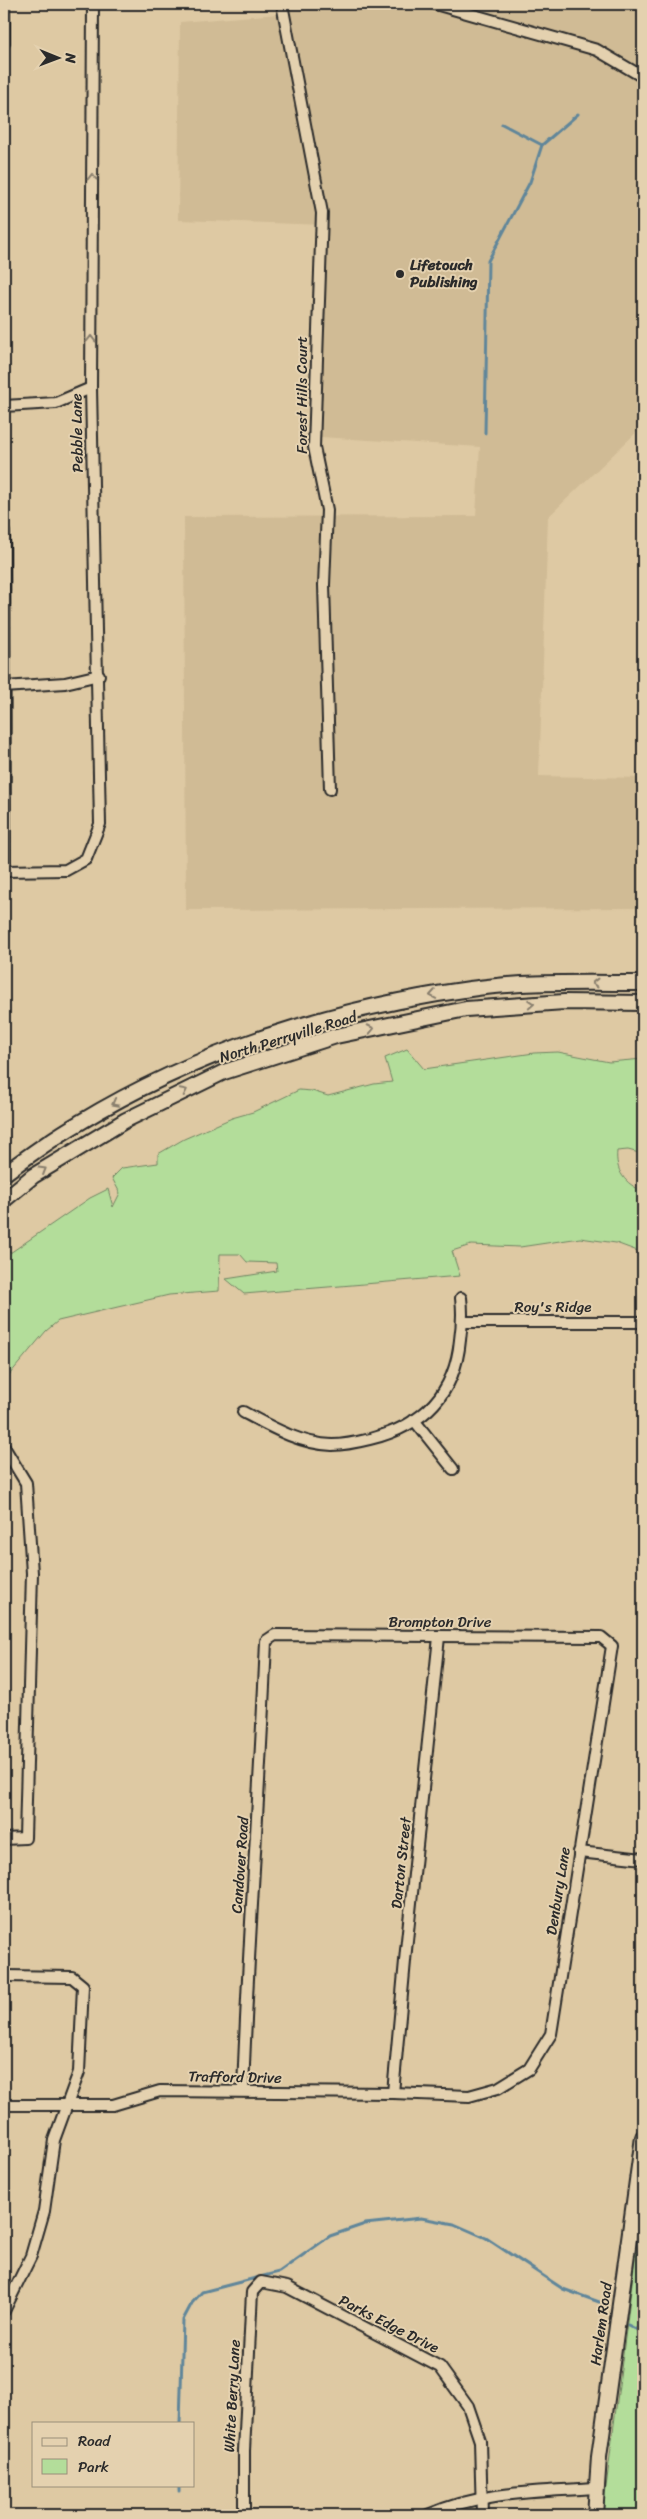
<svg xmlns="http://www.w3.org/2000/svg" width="647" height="2519" viewBox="0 0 647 2519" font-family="Sriracha,sans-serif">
	<rect width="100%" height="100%" fill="#dec9a3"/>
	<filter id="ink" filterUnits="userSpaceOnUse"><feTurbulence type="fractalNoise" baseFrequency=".02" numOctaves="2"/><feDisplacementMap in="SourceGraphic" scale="10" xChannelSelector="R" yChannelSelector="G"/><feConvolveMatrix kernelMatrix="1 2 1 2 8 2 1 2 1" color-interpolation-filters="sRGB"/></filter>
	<g filter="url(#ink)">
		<polygon fill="#d0bb95" points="290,4 643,4 643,426 548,517 539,776 643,778 643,908 186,910 184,517 476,516 480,447 320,437 326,225 178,220 180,22 291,13"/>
		<g fill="#b3dd9a" stroke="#6f8462">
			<path d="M407 1049 424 1069 534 1053 558 1052 609 1062 643 1059V1154L628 1150 617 1151C615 1171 625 1184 643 1191V1253L616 1243 580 1238 520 1247 471 1245 452 1251 460 1276 244 1294 226 1279 277 1271 276 1263 247 1262 240 1254H220L219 1291 169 1295 58 1321 46 1331 4 1381 5 1243 10 1253 90 1198 108 1189 113 1207 120 1193 112 1178 122 1168 158 1163V1154L184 1139 232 1118 253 1112 299 1090 312 1091 328 1096 374 1084 392 1082 385 1058Z"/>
			<polygon points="643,2196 643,2515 603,2515 603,2511"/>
		</g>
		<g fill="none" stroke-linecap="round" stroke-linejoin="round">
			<g stroke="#60869a" stroke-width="3">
				<polyline points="502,124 542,145"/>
				<polyline points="485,433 488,261 530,182 542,145 578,114"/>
				<polyline points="628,2325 643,2333"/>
				<polyline points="180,2423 183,2320 192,2303 202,2292 279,2272 330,2236 365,2224 421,2218 454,2224 486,2238 563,2289 602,2303"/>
				<polyline points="179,2491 179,2485"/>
			</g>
			<defs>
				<g id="minor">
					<polyline points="282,4 322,213 314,447 327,510 324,585 330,789"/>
					<polyline points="435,4 597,50 643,77"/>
					<polyline points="4,43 4,4"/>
					<polyline points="4,406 56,403 91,388"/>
					<polyline points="4,532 5,871"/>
					<polyline points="4,687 65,683 99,675"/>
					<polyline points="4,871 66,870 86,859 100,824 91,388 93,4"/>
					<polyline points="462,1322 643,1322"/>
					<path d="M243 1412C271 1427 300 1444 332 1445 344 1445 358 1442 370 1439 422 1426 455 1395 460 1340 462 1326 463 1313 461 1298"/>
					<polyline points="414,1420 453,1469"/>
					<polyline points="4,1447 26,1483 32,1573 25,1838 4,1839"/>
					<polyline points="579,1852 643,1859"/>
					<polyline points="4,1976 72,1977 83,1986 79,2072 54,2140 44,2211 31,2256 4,2311"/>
					<polyline points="393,2093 406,1950 439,1637"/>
					<path d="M4 2105H113L160 2091 393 2093 469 2096 498 2088 529 2069 551 2034 612 1646 601 1637 275 1635 266 1641C260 1791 248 1942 243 2092"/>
					<polyline points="244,2515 244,2451 252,2292 261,2282 287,2287 440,2367 468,2406 480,2441 482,2515"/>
					<path d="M428 2515C481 2491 539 2492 596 2488"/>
				</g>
				<g id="secondary">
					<path d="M4 1174C28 1156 53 1138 79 1123 197 1051 333 1008 470 989 527 981 586 983 643 983"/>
					<polyline points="4,1200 33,1176 126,1120 224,1072 336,1036 466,1009 564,1002 643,1003"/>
					<polyline points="595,2515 599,2457 643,2137"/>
				</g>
			</defs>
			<use href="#minor" stroke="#2b2b2b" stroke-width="14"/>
			<use href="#secondary" stroke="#2b2b2b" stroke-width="18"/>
			<use href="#minor" stroke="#e4d1af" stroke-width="10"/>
			<use href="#secondary" stroke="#e4d1af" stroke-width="14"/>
		</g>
		<defs><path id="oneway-chevron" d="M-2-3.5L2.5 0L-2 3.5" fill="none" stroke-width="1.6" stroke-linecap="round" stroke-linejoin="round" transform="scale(1.25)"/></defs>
		<g stroke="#887e6d">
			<use href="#oneway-chevron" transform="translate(92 177) rotate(-90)"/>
			<use href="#oneway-chevron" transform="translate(91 339) rotate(-90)"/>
			<use href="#oneway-chevron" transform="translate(595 983) rotate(-180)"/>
			<use href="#oneway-chevron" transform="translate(433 995) rotate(170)"/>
			<use href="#oneway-chevron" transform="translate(531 1004) rotate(-4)"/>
			<use href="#oneway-chevron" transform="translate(371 1029) rotate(-12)"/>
			<use href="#oneway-chevron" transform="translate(184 1091) rotate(-26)"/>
			<use href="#oneway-chevron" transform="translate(115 1103) rotate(152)"/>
			<use href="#oneway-chevron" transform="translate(43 1170) rotate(-31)"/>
		</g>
	</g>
	<circle fill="#2b2b2b" stroke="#e4d1af" stroke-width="2" cx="400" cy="274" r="5"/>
	<g text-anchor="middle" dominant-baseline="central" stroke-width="4" stroke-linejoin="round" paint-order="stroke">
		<g font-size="15" font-weight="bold" fill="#2b2b2b" stroke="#e4d1af" text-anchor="start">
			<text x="410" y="265">Lifetouch<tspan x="410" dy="17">Publishing</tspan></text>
		</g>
		<g font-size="15" fill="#2b2b2b" stroke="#e4d1af">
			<text transform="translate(302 395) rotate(-90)">Forest Hills Court</text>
			<text transform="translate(77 433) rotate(-91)">Pebble Lane</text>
			<text transform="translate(288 1037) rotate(-17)">North Perryville Road</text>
			<text x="553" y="1307">Roy's Ridge</text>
			<text x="440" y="1622">Brompton Drive</text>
			<text transform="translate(401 1863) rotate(-84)">Darton Street</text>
			<text transform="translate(240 1865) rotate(-86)">Candover Road</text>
			<text transform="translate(558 1891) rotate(-81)">Denbury Lane</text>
			<text transform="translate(235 2077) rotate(1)">Trafford Drive</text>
			<text transform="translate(389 2324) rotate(27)">Parks Edge Drive</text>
			<text transform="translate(601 2324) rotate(-82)">Harlem Road</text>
			<text transform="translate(232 2396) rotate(-87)">White Berry Lane</text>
		</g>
	</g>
	<rect width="647" height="2519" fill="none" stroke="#e4d1af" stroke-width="20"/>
	<rect x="10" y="10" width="627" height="2499" fill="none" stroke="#2b2b2b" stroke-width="2" filter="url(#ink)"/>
	<rect x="32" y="2422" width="162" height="65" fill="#e4d1af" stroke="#9a8f7a"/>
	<rect x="42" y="2438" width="25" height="8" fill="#e4d1af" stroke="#9a8f7a"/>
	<text x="78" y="2446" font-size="15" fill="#2b2b2b">Road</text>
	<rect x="42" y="2459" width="25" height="15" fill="#b3dd9a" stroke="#9a8f7a"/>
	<text x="78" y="2472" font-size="15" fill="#2b2b2b">Park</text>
	<g transform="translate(58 58) rotate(91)" stroke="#e4d1af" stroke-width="4" paint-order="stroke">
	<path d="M0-4L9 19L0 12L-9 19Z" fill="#2b2b2b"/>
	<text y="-8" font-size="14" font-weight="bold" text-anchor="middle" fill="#2b2b2b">N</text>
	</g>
</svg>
